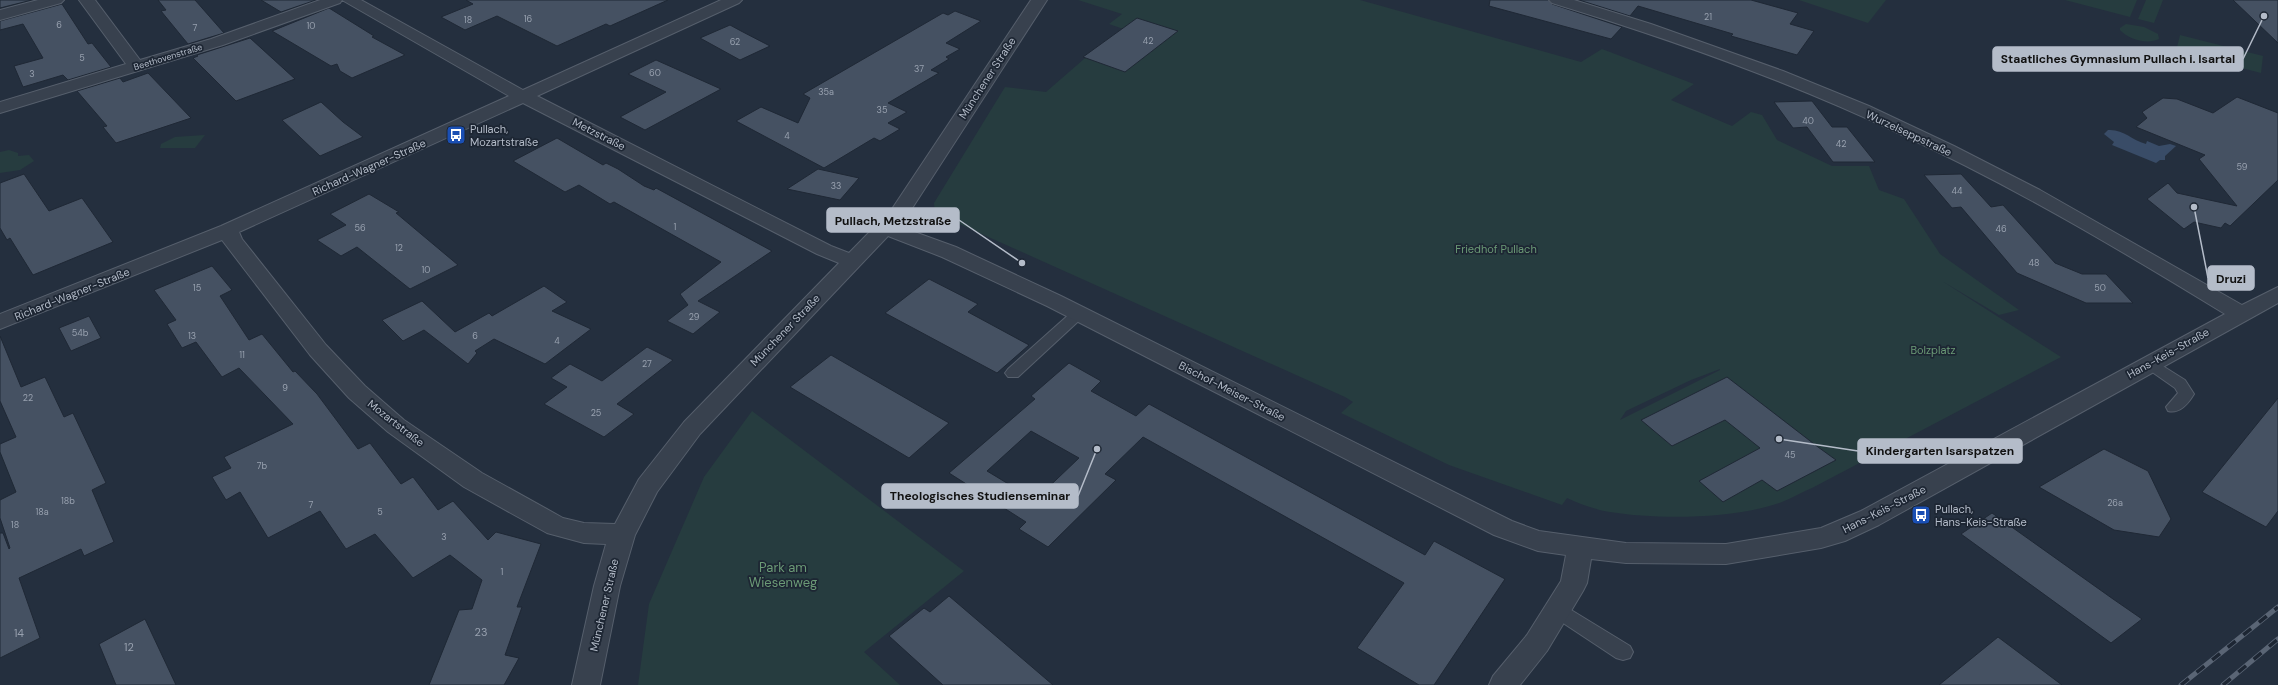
<svg xmlns="http://www.w3.org/2000/svg" width="2278" height="685" viewBox="0 0 2278 685" font-family="'DM Sans',sans-serif">
	<rect width="100%" height="100%" fill="#242f3e"/>
	<g fill="#263c3f" fill-rule="evenodd">
		<path d="M1078 0H1360L1581 62 1602 49 1694 84 1671 100 1732 126 1751 112 1762 115 1777 140 1832 166H1869L1879 190 1904 199 1940 254 2019 310 1999 315 1942 281 2061 357 1812 488C1802 492 1792 498 1782 502 1735 519 1660 520 1610 512 1596 510 1580 504 1567 498L1562 505 1449 465 1341 413 1353 402 1345 397 935 213 934 203 1005 87 1046 92 1099 46 1141 35 1109 24 1122 14ZM1720 369V370L1620 420 1626 411 1691 380Z"/>
		<polygon points="1799,0 1886,0 1868,23"/>
		<polygon points="2065,0 2137,0 2130,17"/>
		<polygon points="2146,0 2163,0 2154,23 2138,19"/>
		<path d="M2126 24 2144 27 2158 34 2159 39C2147 45 2128 39 2120 30V28Z"/>
		<polygon points="2180,35 2263,56 2261,73 2176,51"/>
		<polygon points="205,135 195,148 160,148 161,144 175,137"/>
		<polygon points="9,150 18,153 18,156 29,155 34,161 20,170 0,173 0,152"/>
		<polygon points="752,411 964,571 864,652 900,685 638,685 649,604 704,477"/>
	</g>
	<path fill="#394c67" d="M2108 130C2124 129 2131 140 2146 144L2147 141 2159 146 2170 144 2176 146 2165 156V160H2160L2156 163 2112 145 2114 142 2104 134Z"/>
	<g fill="#455162" stroke="#1f2835" fill-rule="evenodd">
		<polygon points="0,0 32,0 0,8"/>
		<polygon points="158,0 195,0 224,33 188,44 161,11 166,10"/>
		<polygon points="261,0 316,0 281,12"/>
		<polygon points="466,0 668,0 610,26 606,24 557,46 497,16 465,30 441,17 473,4"/>
		<polygon points="1490,0 1548,0 1552,4 1622,27 1611,39 1489,6"/>
		<polygon points="1579,0 1751,0 1798,13 1790,24 1814,31 1797,55 1731,36 1733,34 1638,6 1630,16"/>
		<polygon points="2233,0 2278,0 2278,43"/>
		<polygon points="62,4 88,44 92,43 111,67 68,80 63,75 23,87 14,66 43,58 23,24 0,30 0,21"/>
		<polygon points="329,8 374,36 372,37 405,55 352,78 340,71 337,64 331,66 272,31"/>
		<polygon points="955,11 981,21 946,43 960,49 946,57 949,59 931,70 939,73 888,103 907,112 888,123 900,129 880,141 874,138 824,168 736,121 761,107 798,123 810,98 803,94 943,13 948,15"/>
		<polygon points="1137,18 1178,31 1125,72 1083,57"/>
		<polygon points="730,25 741,31 770,46 740,60 700,38"/>
		<polygon points="250,38 295,79 236,101 193,58 198,56 197,55"/>
		<polygon points="656,60 721,89 645,130 620,117 666,92 628,74"/>
		<polygon points="148,73 191,118 116,143 103,127 107,126 77,91 120,78 123,82"/>
		<polygon points="2237,97 2278,113 2278,180 2230,226 2225,223 2221,228 2194,222 2184,229 2147,199 2168,183 2177,193 2237,206 2199,159 2205,155 2136,127 2147,118 2142,112 2163,98 2177,99 2213,113"/>
		<polygon points="1812,101 1832,127 1847,127 1875,162 1833,162 1807,127 1793,128 1774,102"/>
		<polygon points="321,102 343,122 363,137 320,156 282,120"/>
		<polygon points="557,138 603,165 606,163 618,169 644,186 654,190 656,188 772,251 698,301 720,312 693,334 667,321 688,305 680,294 721,262 614,202 610,204 579,185 565,192 513,161"/>
		<polygon points="818,169 859,178 840,200 787,189"/>
		<polygon points="24,174 49,211 82,198 113,242 33,275 10,238 7,240 0,228 0,183"/>
		<polygon points="1961,174 1991,207 2003,205 2055,263 2082,274 2106,274 2133,303 2086,303 2017,273 1961,207 1952,208 1924,175"/>
		<polygon points="369,194 399,212 396,213 458,265 410,289 357,247 341,256 317,240 346,225 330,214"/>
		<polygon points="212,266 232,290 220,296 249,340 262,334 293,372 295,371 317,394 358,449 370,443 401,484 413,477 438,510 453,501 488,540 496,532 541,544 517,607 522,607 505,655 519,658 504,685 429,685 459,610 472,609 482,580 450,555 413,578 375,534 346,549 320,511 268,538 240,492 226,500 212,477 231,468 224,457 293,424 239,368 222,377 196,342 182,348 167,324 176,320 154,290"/>
		<polygon points="929,279 978,304 968,312 1029,345 997,373 885,313"/>
		<polygon points="544,286 567,302 552,311 591,329 545,364 494,339 475,351 477,353 468,364 424,330 403,341 382,320 422,301 455,332 489,313 492,316"/>
		<polygon points="89,316 101,338 71,351 59,328"/>
		<polygon points="0,336 21,387 45,377 64,417 73,413 106,483 92,490 114,542 84,556 81,549 19,578 40,638 0,658 0,533 3,533 9,549 10,548 0,518 0,500 16,492 0,452 0,444 16,437 0,401"/>
		<polygon points="647,347 673,360 617,404 634,414 604,437 544,404 567,387 551,378 570,364 602,381"/>
		<polygon points="831,355 862,373 949,423 909,458 790,387"/>
		<path d="M1069 363 1101 381 1091 391 1136 416 1149 404 1425 555 1434 541 1505 579 1434 685H1419L1357 648 1404 583 1143 437 1105 474 1116 480 1048 547 1019 529 1026 522 949 473 1035 399 1031 396ZM1031 431 1079 458 1035 500 987 471Z"/>
		<polygon points="1727,377 1818,447 1836,460 1777,491 1762,480 1723,502 1699,481 1760,448 1725,420 1672,446 1641,420"/>
		<polygon points="2278,398 2278,511 2266,527 2202,492"/>
		<polygon points="2104,449 2148,471 2171,519 2159,537 2114,530 2039,487"/>
		<polygon points="1992,513 2113,599 2142,619 2111,643 1961,534"/>
		<polygon points="949,596 1053,685 943,685 889,636 924,608 930,612"/>
		<polygon points="145,619 176,685 116,685 99,644"/>
		<polygon points="1998,637 2062,685 1939,685"/>
	</g>
	<g fill="none" stroke-linecap="round" stroke-linejoin="round">
		<defs>
			<g id="service">
				<polygon points="1079,308 1084,310 1086,313 1084,316 1018,377 1008,377 1005,373 1008,369 1074,310"/>
				<path d="M2150 358 2185 380 2194 394C2188 404 2180 414 2168 411L2166 407 2178 393 2175 388 2145 367 2142 363 2145 359Z"/>
				<polygon points="1558,602 1630,646 1633,652 1630,658 1623,660 1616,658 1551,615 1549,610 1551,605"/>
			</g>
			<g id="minor">
				<polygon points="38,0 64,0 61,3 0,20 0,10"/>
				<path d="M79 0H95L140 60 211 39 320 0H361L523 90 721 0H742L739 3 537 96 831 246 849 253 892 209 1031 0H1047L909 213 898 226 956 247 1061 296 1512 521 1539 531 1626 543 1726 544 1821 528 1861 511 2225 314C2119 249 2011 185 1898 133 1786 80 1670 39 1552 3L1549 0H1574L1651 24 1783 71 1869 106 1954 146 2040 190 2242 305 2278 287V303L1879 525 1845 541 1821 548 1726 564 1626 563 1591 559 1587 583 1583 591 1547 651 1520 685H1489L1493 676 1527 635 1561 581 1566 555 1538 551 1494 535 1047 306 942 257 888 236 700 434 657 492 635 535 620 586 600 685H572L594 586 606 544 584 543 547 533 464 487 388 432 349 398 310 355 222 240 0 329V314L221 226 509 96 342 0 340 3 223 45 0 113V102L126 64ZM523 103 817 254 839 263 684 422 639 479 615 524 584 523 563 518 482 473 404 420 365 386 326 345 242 239 239 232Z"/>
			</g>
		</defs>
		<use href="#service" stroke="#565f6c" stroke-width="2"/>
		<use href="#minor" stroke="#565f6c" stroke-width="2"/>
		<use href="#service" fill="#38414e" fill-rule="evenodd"/>
		<use href="#minor" fill="#38414e" fill-rule="evenodd"/>
		<defs>
			<g id="rail">
				<polyline points="2181,685 2278,607"/>
				<polyline points="2223,685 2278,639"/>
			</g>
		</defs>
		<use href="#rail" stroke="#5a6575" stroke-width="5"/>
		<use href="#rail" stroke="#1d2633" stroke-width="3.5" stroke-dasharray="10" stroke-linecap="butt"/>
	</g>
	<defs>
		<symbol id="bus-square" viewBox="-11 -11 22 22"><rect x="-9" y="-9" width="18" height="18" rx="4" fill="#1a4fb4" stroke="#1d2633"/><path d="M-5-6H5V4H4V6H2V4H-2V6H-4V4H-5ZM-3.5-4V0h7V-4ZM-3.5 1.2v1.5H-2V1.2ZM2 1.2v1.5H3.5V1.2Z" fill="#fff"/></symbol>
	</defs>
	<g fill-rule="evenodd">
		<use href="#bus-square" x="445" y="124" width="22" height="22"/>
		<use href="#bus-square" x="1910" y="504" width="22" height="22"/>
	</g>
	<g text-anchor="middle" dominant-baseline="central" stroke-width="3.5" stroke-linejoin="round" paint-order="stroke">
		<g font-size="9" fill="#98a1af">
			<text x="1708" y="17">21</text>
			<text x="528" y="19">16</text>
			<text x="468" y="20">18</text>
			<text x="59" y="25">6</text>
			<text x="311" y="26">10</text>
			<text x="195" y="28">7</text>
			<text x="1148" y="41">42</text>
			<text x="735" y="42">62</text>
			<text x="82" y="58">5</text>
			<text x="919" y="69">37</text>
			<text x="655" y="73">60</text>
			<text x="32" y="74">3</text>
			<text x="826" y="92">35a</text>
			<text x="882" y="110">35</text>
			<text x="1808" y="121">40</text>
			<text x="787" y="136">4</text>
			<text x="1841" y="144">42</text>
			<text x="2242" y="167">59</text>
			<text x="836" y="186">33</text>
			<text x="1957" y="191">44</text>
			<text x="675" y="227">1</text>
			<text x="360" y="228">56</text>
			<text x="2001" y="229">46</text>
			<text x="399" y="248">12</text>
			<text x="2034" y="263">48</text>
			<text x="426" y="270">10</text>
			<text x="197" y="288">15</text>
			<text x="2100" y="288">50</text>
			<text x="694" y="317">29</text>
			<text x="80" y="333">54b</text>
			<text x="192" y="336">13</text>
			<text x="475" y="336">6</text>
			<text x="557" y="341">4</text>
			<text x="242" y="355">11</text>
			<text x="647" y="364">27</text>
			<text x="285" y="388">9</text>
			<text x="28" y="398">22</text>
			<text x="596" y="413">25</text>
			<text x="1790" y="455">45</text>
			<text x="262" y="466">7b</text>
			<text x="68" y="501">18b</text>
			<text x="2115" y="503">26a</text>
			<text x="311" y="505">7</text>
			<text x="42" y="512">18a</text>
			<text x="380" y="512">5</text>
			<text x="15" y="525">18</text>
			<text x="444" y="537">3</text>
			<text x="502" y="572">1</text>
		</g>
		<g font-size="9" fill="#b4bcc9" stroke="#1d2633">
			<text transform="translate(168 57) rotate(-17)">Beethovenstraße</text>
		</g>
		<g font-size="11" fill="#b4bcc9" stroke="#1d2633">
			<text transform="translate(987 78) rotate(-57)">Münchener Straße</text>
			<text transform="translate(1909 133) rotate(25)">Wurzelseppstraße</text>
			<text transform="translate(599 134) rotate(27)">Metzstraße</text>
			<text transform="translate(369 167) rotate(-24)">Richard-Wagner-Straße</text>
			<text transform="translate(72 294) rotate(-22)">Richard-Wagner-Straße</text>
			<text transform="translate(785 330) rotate(-46)">Münchener Straße</text>
			<text transform="translate(2168 353) rotate(-29)">Hans-Keis-Straße</text>
			<text transform="translate(1232 391) rotate(27)">Bischof-Meiser-Straße</text>
			<text transform="translate(396 423) rotate(38)">Mozartstraße</text>
			<text transform="translate(1884 509) rotate(-27)">Hans-Keis-Straße</text>
			<text transform="translate(604 605) rotate(-77)">Münchener Straße</text>
		</g>
		<g font-size="11" fill="#b4bcc9" stroke="#1d2633" text-anchor="start">
			<text x="470" y="129">Pullach,<tspan x="470" dy="13">Mozartstraße</tspan></text>
			<text x="1935" y="509">Pullach,<tspan x="1935" dy="13">Hans-Keis-Straße</tspan></text>
		</g>
		<g font-size="11" fill="#6b9a76" stroke="#1d2633">
			<text x="1496" y="249">Friedhof Pullach</text>
			<text x="1933" y="350">Bolzplatz</text>
		</g>
		<g font-size="11" fill="#98a1af">
			<text x="481" y="632">23</text>
			<text x="19" y="633">14</text>
			<text x="129" y="647">12</text>
		</g>
		<g font-size="13" fill="#6b9a76" stroke="#1d2633">
			<text x="783" y="567">Park am<tspan x="783" dy="15">Wiesenweg</tspan></text>
		</g>
	</g>
	<path fill="none" stroke="#b4bcc9" stroke-width="1.5" d="M2264 16L2243 59M1022 263L959 220M2194 207L2208 278M1779 439L1858 451M1097 449L1078 496"/>
	<g fill="#b4bcc9" stroke="#1d2633" stroke-width="1.5">
		<circle cx="2264" cy="16" r="4"/>
		<circle cx="1022" cy="263" r="4"/>
		<circle cx="2194" cy="207" r="4"/>
		<circle cx="1779" cy="439" r="4"/>
		<circle cx="1097" cy="449" r="4"/>
	</g>
	<g fill="#b4bcc9" stroke="#b4bcc9" stroke-width="1.5">
		<rect x="1993" y="47" width="250" height="24" rx="4"/>
		<rect x="827" y="208" width="132" height="24" rx="4"/>
		<rect x="2208" y="266" width="46" height="24" rx="4"/>
		<rect x="1858" y="439" width="164" height="24" rx="4"/>
		<rect x="882" y="484" width="196" height="24" rx="4"/>
	</g>
	<g font-size="12" text-anchor="middle" font-weight="bold" fill="#111">
		<text x="2118" y="63">Staatliches Gymnasium Pullach i. Isartal</text>
		<text x="893" y="225">Pullach, Metzstraße</text>
		<text x="2231" y="283">Druzi</text>
		<text x="1940" y="455">Kindergarten Isarspatzen</text>
		<text x="980" y="500">Theologisches Studienseminar</text>
	</g>
</svg>
